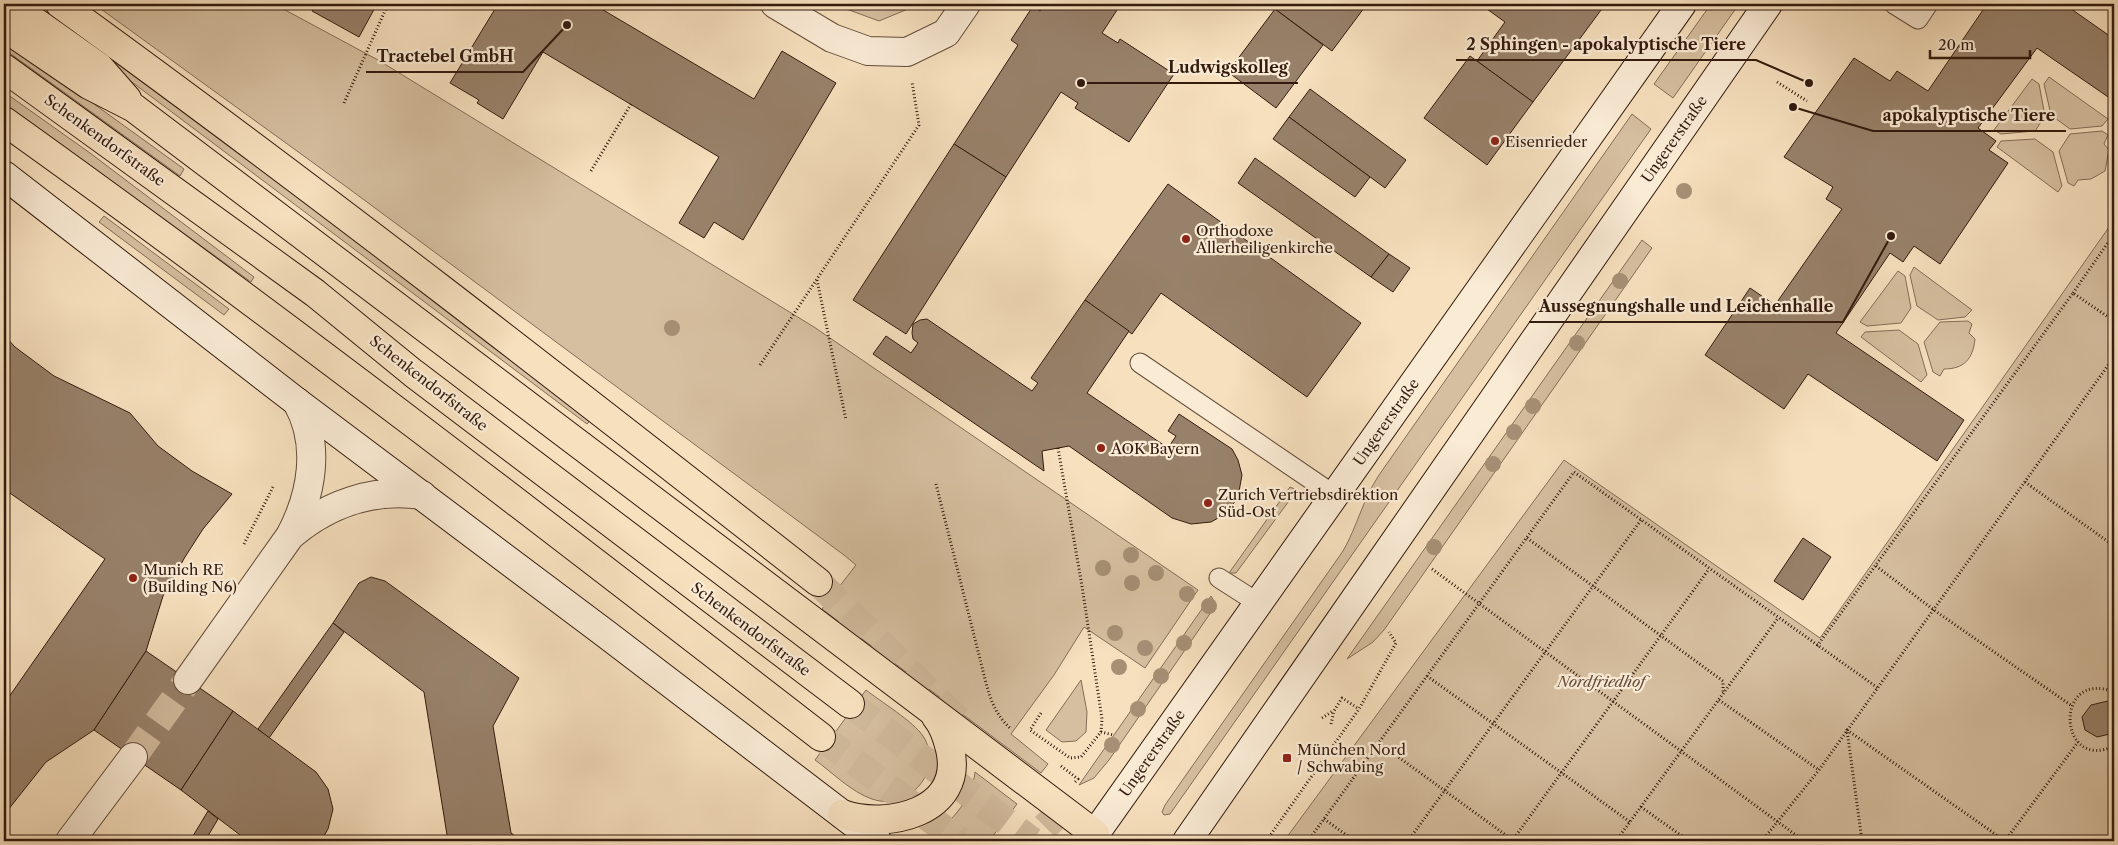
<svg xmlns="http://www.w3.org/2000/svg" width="2118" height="845" viewBox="0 0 2118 845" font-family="'Libre Caslon Text',serif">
	<rect width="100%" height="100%" fill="#f7e0be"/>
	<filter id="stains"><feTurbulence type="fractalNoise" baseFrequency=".004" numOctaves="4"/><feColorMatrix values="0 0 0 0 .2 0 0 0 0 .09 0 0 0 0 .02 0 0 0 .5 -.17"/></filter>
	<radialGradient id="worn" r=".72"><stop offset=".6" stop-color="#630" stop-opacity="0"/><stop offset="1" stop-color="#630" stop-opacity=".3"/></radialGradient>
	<g fill="#d6bfa0" stroke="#846d57">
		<polygon points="28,4 43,4 69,22 592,418 587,424"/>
		<polygon points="94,4 274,4 378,60 814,327 1198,590 1145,668 1084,627 1054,675 1011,734 1048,764 1041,773 822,609 856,565 844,555 348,188"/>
		<polygon points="833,4 920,4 879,21"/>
		<polygon points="1711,4 1739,4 1673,98 1654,84"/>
		<polygon points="4,39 184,169 180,176 4,49"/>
		<polygon points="2049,77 2108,119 2102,126 2070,129 2051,115 2044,84"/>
		<polygon points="2032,79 2039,84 2045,116 2035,131 2001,134 1994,130"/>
		<polygon points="4,92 90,153 254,277 251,282 4,103"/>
		<path d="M1632 114 1651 129 1170 814 1164 815 1162 812 1165 805 1343 551C1357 527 1363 499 1379 475Z"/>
		<polygon points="2102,131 2108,135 2104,144 2109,150 2105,171 2091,179 2078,180 2074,186 2068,183 2059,151 2070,134"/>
		<polygon points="2035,139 2053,152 2062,186 2058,192 1997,147 2001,141"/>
		<polygon points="104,216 229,309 224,315 99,222"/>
		<polygon points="2114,220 2114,841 1284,841 1564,460 1820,638"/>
		<polygon points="1642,240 1652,248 1384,630 1373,642 1347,659"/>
		<polygon points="1914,267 1972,310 1965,317 1938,320 1917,306 1910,275"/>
		<polygon points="1898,271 1905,276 1911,308 1901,323 1867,326 1860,322"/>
		<path d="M1968 321 1972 324 1969 333 1975 339C1973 359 1964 369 1944 369L1940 376 1933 372 1924 342 1940 322Z"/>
		<polygon points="1899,330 1918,344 1927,375 1921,382 1861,337 1865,332"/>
		<polygon points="1290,487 1297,490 1236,573 1229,573"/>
		<polygon points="1211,596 1216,605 1109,760 1094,778 1079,785"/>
		<polygon points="1081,680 1087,712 1086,732 1076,741 1062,742 1046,730"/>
		<path d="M866 690C880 701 914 722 923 736 945 770 909 812 872 799 851 792 832 772 815 760Z"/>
		<path d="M975 772 1017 804 989 841H925L923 840C948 827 972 801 975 772Z"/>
	</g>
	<g fill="#98816a" stroke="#321b0e">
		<polygon points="316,4 377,4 359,37 312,11"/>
		<polygon points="498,4 593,4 754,99 782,51 836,83 743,240 714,222 704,238 679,223 719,157 543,52 503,119 477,103 479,100 450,83"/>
		<polygon points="1045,4 1121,4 1102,33 1118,43 1120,39 1174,74 1129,142 1075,108 1078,103 1061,92 1006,177 954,144 1018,45 1011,40 1033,6 1040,11"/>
		<polygon points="1279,4 1367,4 1332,51 1275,9"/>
		<polygon points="1480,4 1600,4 1604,6 1533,102 1477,61 1505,22"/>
		<polygon points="1987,4 2068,4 2067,6 2114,39 2114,101 2037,48 1978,128 1996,141 1989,150 2008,163 1940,264 1914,246 1903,262 1890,253 1836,333 1964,420 1937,461 1808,374 1784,409 1705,355 1750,288 1775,305 1842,209 1826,199 1833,187 1784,157 1854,58 1890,81 1897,71 1928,91"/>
		<polygon points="1275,9 1323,45 1276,108 1228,72"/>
		<polygon points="1470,56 1533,102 1487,165 1424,118"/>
		<polygon points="1310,89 1406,160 1385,188 1289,117"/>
		<polygon points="1289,117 1370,177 1355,197 1273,139"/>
		<polygon points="954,144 1006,177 906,334 853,300"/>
		<polygon points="1255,158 1389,254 1371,277 1238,183"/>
		<polygon points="1168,184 1361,323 1307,397 1161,293 1132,334 1085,300"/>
		<polygon points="1389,254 1410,268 1393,292 1371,277"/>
		<polygon points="1085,300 1129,331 1087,393 1168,448 1176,436 1168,431 1179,414 1232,449 1238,460 1242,475 1238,497 1227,513 1211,522 1191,524 1172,518 1069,446 1042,451 1044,471 873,354 886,336 911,353 918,343 913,339 912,333 913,324 920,320 927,319 1032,391 1038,383 1031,378"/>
		<polygon points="4,335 15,347 54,376 130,413 158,446 192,471 232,494 203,529 185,557 163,596 146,651 94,730 46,762 4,815 4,704 105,559 4,489"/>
		<polygon points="1803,538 1831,557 1803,600 1774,581"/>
		<polygon points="371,577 385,581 519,678 493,726 511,833 522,841 448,841 424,692 333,623 359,583"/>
		<polygon points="333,623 344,632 269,738 258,729"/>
		<polygon points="146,651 233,711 181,790 94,730"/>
		<polygon points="2108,701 2114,706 2114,733 2097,737 2085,730 2082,717 2091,705"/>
		<polygon points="233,711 316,772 328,789 333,809 328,829 321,841 248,841 181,790"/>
		<polygon points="208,811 218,819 205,841 190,841"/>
	</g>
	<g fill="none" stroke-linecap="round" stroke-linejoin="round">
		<polyline stroke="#d0b99b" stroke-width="28" stroke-dasharray="28 14" stroke-linecap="butt" points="133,757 188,680"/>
		<g stroke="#d0b99b" stroke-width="28" stroke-dasharray="28 14" stroke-linecap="butt">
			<polyline points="818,582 960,722"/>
			<polyline points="850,704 1032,841"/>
			<polyline points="821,737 960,841"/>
			<polyline points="1045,807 1079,841"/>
		</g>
		<defs>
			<g id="lane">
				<polyline points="1894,4 1918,19 1928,4"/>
				<polyline points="1140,363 1334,495"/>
				<polyline points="1219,578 1258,603"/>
			</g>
			<g id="street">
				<polyline points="775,4 832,38 868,51 907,52 946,33 966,4"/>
				<path d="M291 535C328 504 373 488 422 495"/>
				<path d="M188 680 290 536C312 495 321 444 297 402"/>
				<polyline points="70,841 133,757"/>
			</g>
			<g id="secondary">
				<polyline points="4,175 297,402 606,634 877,841"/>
				<polyline points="1090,841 1682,4"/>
				<polyline points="1187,841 1768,4"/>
			</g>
			<g id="highway">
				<polyline points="10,4 99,67 127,99"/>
				<path d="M60 4C317 190 568 386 818 582"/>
				<polyline points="4,27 89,85 134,108 1095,834"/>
				<polyline points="4,68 315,293 413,373 850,704"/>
				<path d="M4 121C281 319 551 528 821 737"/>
				<path d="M842 814C887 830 965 812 950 749 947 737 944 726 936 717"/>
			</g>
		</defs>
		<use href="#lane" stroke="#634c3a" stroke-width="21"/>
		<use href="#street" stroke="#634c3a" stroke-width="30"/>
		<use href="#secondary" stroke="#321b0e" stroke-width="30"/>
		<use href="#highway" stroke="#321b0e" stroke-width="30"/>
		<g stroke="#321b0e" stroke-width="3" stroke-dasharray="1 2.5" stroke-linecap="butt">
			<polyline points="1777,82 1807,101"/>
			<polyline points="344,103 388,4"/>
			<polyline points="591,171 631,104"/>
			<polyline points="817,280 846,420"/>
			<polyline points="2073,293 2114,234"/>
			<polyline points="760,365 919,125 912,82"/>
			<polyline points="1058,448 1082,586 1102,719 1101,732"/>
			<polyline points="2025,482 2114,546"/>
			<path d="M936 484 986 683C991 701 996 715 1010 728"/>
			<polyline points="1527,538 1723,681 1723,692"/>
			<polyline points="244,544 273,487"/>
			<polyline points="1876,566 1934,610 2072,706"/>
			<polyline points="1432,569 1804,841"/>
			<polyline points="1817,646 2073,293 2114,321"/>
			<polyline points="1427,676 1630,822"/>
			<path d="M2114 692C2053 668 2058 773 2114 746"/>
			<polyline points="1719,700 1819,770"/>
			<polyline points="1041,713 1030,730 1070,758 1081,757 1101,732 1113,735"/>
			<polyline points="1322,718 1333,711"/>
			<polyline points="1331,724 1334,711 1342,698 1359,709"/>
			<polyline points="1379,743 1514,841"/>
			<polyline points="1061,766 1078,779 1075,782"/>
			<polyline points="1641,807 1689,841"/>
			<polyline points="1324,819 1355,841"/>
			<polyline points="35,841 39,835"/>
			<polyline points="1263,841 1269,837 1359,709 1396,643 1389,632"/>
			<polyline points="1308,841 1574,472 1878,688"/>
			<polyline points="1408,841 1641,520"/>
			<polyline points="1512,841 1709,569"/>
			<polyline points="1616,841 1778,618"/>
			<polyline points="1762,841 1819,770 2114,357"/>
			<polyline points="1862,841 1847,730 2005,841"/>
			<polyline points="2005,841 2078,742"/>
		</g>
		<use href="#lane" stroke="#faebd5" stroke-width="19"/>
		<use href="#street" stroke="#faebd5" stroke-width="28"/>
		<use href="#secondary" stroke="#faebd5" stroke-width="28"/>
		<use href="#highway" stroke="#f7e0be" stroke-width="28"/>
	</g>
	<g fill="#a68f75">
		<circle cx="1684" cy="191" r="8"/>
		<circle cx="1620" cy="281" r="8"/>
		<circle cx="672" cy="328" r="8"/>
		<circle cx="1577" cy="343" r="8"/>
		<circle cx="1533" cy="406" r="8"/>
		<circle cx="1514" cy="432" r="8"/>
		<circle cx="1493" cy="464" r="8"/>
		<circle cx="1434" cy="547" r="8"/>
		<circle cx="1131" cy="555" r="8"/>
		<circle cx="1103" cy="568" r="8"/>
		<circle cx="1156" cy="573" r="8"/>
		<circle cx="1132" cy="583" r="8"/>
		<circle cx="1187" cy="594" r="8"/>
		<circle cx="1209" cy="606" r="8"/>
		<circle cx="1115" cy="633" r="8"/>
		<circle cx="1184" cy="643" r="8"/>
		<circle cx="1145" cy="648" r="8"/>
		<circle cx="1119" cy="667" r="8"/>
		<circle cx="1161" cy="676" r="8"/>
		<circle cx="1138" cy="709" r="8"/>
		<circle cx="1112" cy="745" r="8"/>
	</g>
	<g fill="#8f2418" stroke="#faebd5" stroke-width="2">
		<circle cx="1495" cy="141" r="5"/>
		<circle cx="1186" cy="239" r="5"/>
		<circle cx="1101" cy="448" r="5"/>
		<circle cx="1208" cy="503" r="5"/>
		<circle cx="133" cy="578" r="5"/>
		<rect x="1282" y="753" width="10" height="10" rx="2.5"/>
	</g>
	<g text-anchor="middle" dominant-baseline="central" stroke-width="4.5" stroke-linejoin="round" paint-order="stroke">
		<g font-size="15" fill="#321b0e" stroke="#faebd5">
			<text transform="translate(1674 139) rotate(-55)">Ungererstraße</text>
			<text transform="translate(105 140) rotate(36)">Schenkendorfstraße</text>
			<text transform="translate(429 383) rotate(38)">Schenkendorfstraße</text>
			<text transform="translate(1386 422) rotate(-55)">Ungererstraße</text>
			<text transform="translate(751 629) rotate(37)">Schenkendorfstraße</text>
			<text transform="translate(1152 753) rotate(-55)">Ungererstraße</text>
		</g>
		<g font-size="15" fill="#321b0e" stroke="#faebd5" text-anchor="start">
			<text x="1505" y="141">Eisenrieder</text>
			<text x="1196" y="230">Orthodoxe<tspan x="1196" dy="17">Allerheiligenkirche</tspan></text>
			<text x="1111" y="448">AOK Bayern</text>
			<text x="1218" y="494">Zurich Vertriebsdirektion<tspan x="1218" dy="17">Süd-Ost</tspan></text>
			<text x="143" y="569">Munich RE<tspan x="143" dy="17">(Building N6)</tspan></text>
			<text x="1297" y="749">München Nord<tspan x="1297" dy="17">/ Schwabing</tspan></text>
		</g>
		<g font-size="15" font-style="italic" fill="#634c3a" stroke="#faebd5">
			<text x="1601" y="681">Nordfriedhof</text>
		</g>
	</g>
	<path fill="none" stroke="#321b0e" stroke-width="2" d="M1809 83L1756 60H1456M567 25L523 72H366M1081 83L1158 83H1298M1793 107L1873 131H2066M1891 236L1843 322H1529"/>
	<g fill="#321b0e" stroke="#faebd5" stroke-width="2">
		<circle cx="1809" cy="83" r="5"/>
		<circle cx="567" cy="25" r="5"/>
		<circle cx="1081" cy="83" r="5"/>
		<circle cx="1793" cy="107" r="5"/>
		<circle cx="1891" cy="236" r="5"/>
	</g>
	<g font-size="16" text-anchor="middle" font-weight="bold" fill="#321b0e" stroke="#faebd5" stroke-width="4.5" stroke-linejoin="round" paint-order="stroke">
		<text x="1606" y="50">2 Sphingen - apokalyptische Tiere</text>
		<text x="445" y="62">Tractebel GmbH</text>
		<text x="1228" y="73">Ludwigskolleg</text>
		<text x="1969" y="121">apokalyptische Tiere</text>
		<text x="1686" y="312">Aussegnungshalle und Leichenhalle</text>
	</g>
	<rect width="2118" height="845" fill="none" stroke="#f7e0be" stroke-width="20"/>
	<rect x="5" y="5" width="2108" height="835" fill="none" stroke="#321b0e" stroke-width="2.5"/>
	<rect x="10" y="10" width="2098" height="825" fill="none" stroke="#321b0e"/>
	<path d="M1930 50v8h100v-8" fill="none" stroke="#321b0e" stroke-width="2.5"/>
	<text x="1938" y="50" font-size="15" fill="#321b0e" stroke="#faebd5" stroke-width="4" paint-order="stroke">20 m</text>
	<rect width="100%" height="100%" filter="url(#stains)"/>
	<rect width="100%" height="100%" fill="url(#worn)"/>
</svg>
